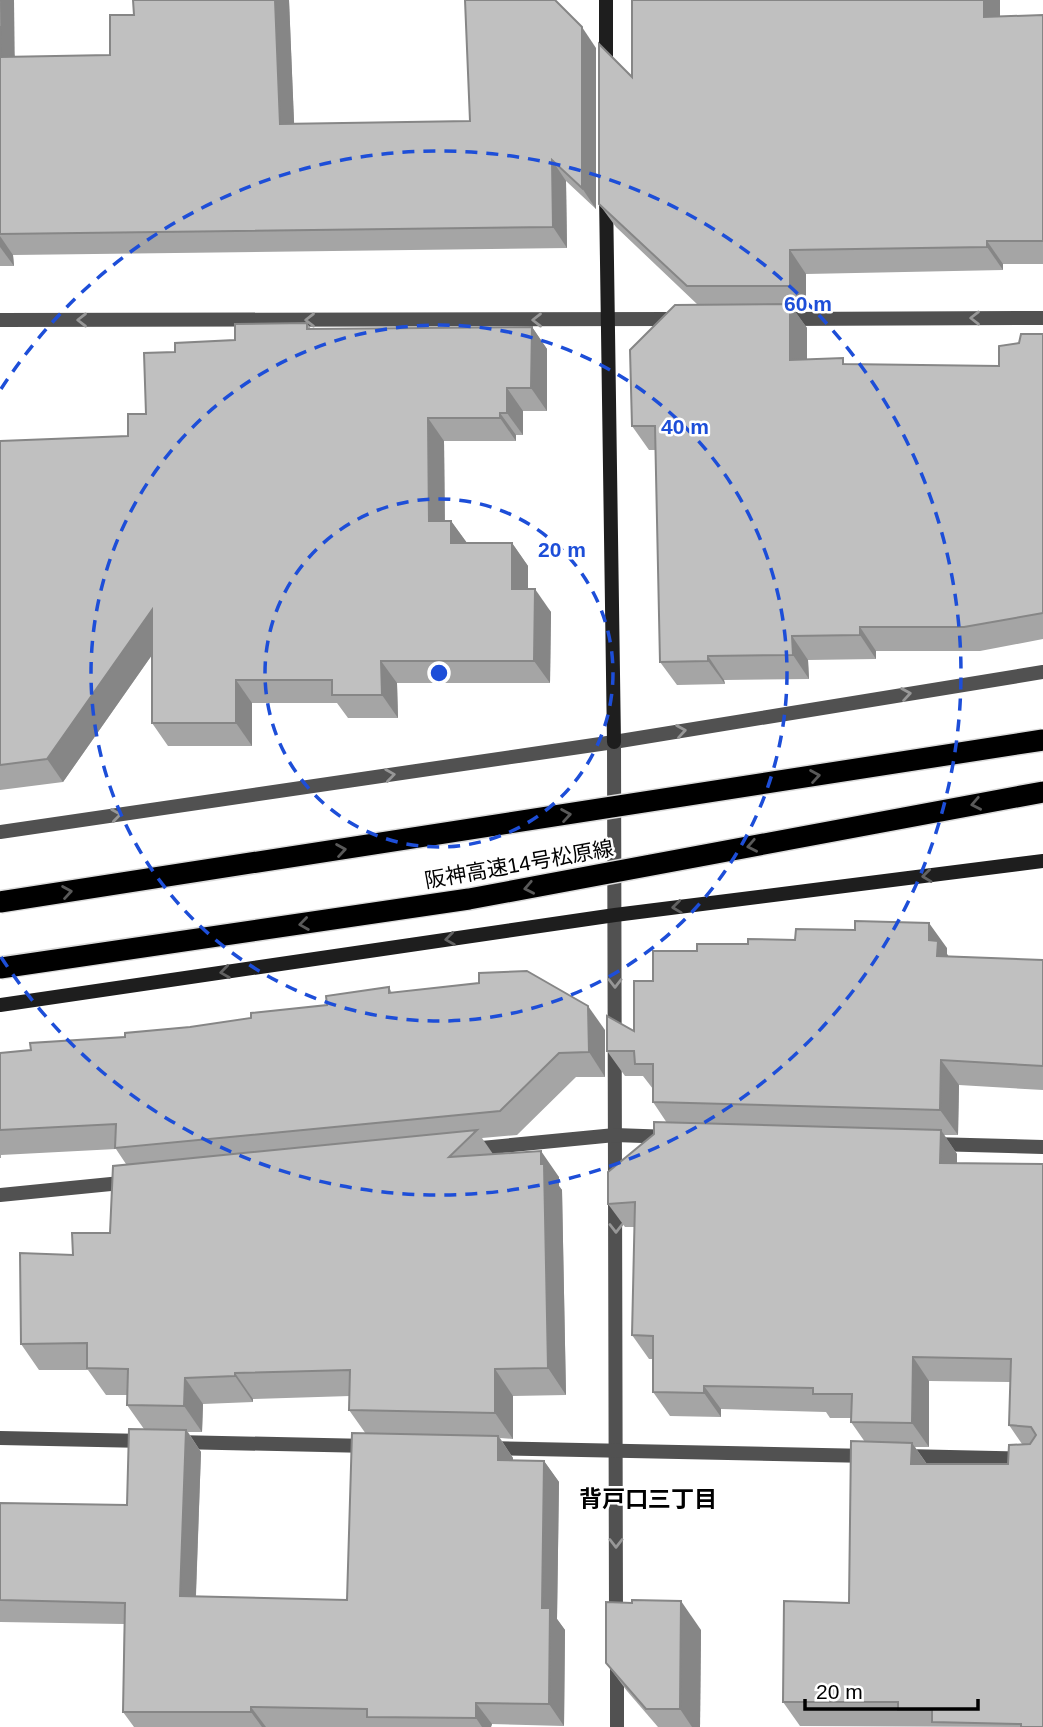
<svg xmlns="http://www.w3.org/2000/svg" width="1043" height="1727" viewBox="0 0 1043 1727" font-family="Helvetica,'Noto Sans JP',sans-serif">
	<rect width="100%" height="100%" fill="#fff"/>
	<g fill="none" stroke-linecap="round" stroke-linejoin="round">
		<g stroke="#515151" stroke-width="14">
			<polyline points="782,319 1043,318"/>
			<polyline points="0,320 678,319"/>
			<polyline points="614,742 616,1619"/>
			<polyline points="0,832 614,742 1043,672"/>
			<polyline points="932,1144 1043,1147"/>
			<polyline points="471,1149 615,1135 671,1137"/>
			<polyline points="0,1195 131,1182"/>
			<polyline points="0,1438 146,1441"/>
			<polyline points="176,1442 370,1446"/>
			<polyline points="488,1448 870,1456"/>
			<polyline points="904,1456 1043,1459"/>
			<polyline points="617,1661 617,1727"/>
		</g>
		<g stroke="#1e1e1e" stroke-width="14">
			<polyline points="606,0 606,69"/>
			<polyline points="606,194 614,742"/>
			<polyline points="0,1005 615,915 1043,861"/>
		</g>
		<defs>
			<g id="highway-bridge">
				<polyline points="0,902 1043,740"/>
				<polyline points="0,968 469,899 1043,792"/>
			</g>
		</defs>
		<use href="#highway-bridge" stroke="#dbdbdb" stroke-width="24" stroke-linecap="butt"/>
		<use href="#highway-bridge" stroke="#000" stroke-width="21"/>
	</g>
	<g fill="#a5a5a5" fill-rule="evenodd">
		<polygon points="0,0 15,57 110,55 134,15 289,0 294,124 470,121 596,48 596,209 566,181 567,248 13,255 14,266 0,266"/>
		<polygon points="632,0 1000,0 1000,17 1043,15 1043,264 1003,264 1003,270 806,274 806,309 793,309 807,328 807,359 848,364 999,366 1019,343 1043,334 1043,639 980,651 876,651 876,659 808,660 809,679 724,680 725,684 677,685 660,662 656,450 649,450 632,426 698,305 616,227 599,204 632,77"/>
		<polygon points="307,323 311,329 532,327 547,349 547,411 523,411 523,435 516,435 516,441 444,441 445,521 451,521 467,543 512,543 528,566 528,589 551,612 550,683 397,683 398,718 348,718 337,703 252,703 252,746 168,746 152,723 152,655 63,782 0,790 0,441 128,436 146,414 175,352 235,340"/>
		<path d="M947 948V954L948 956 1043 960V1090L959 1085 958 1135H944L957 1154V1163L1043 1164V1727L800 1726 783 1702 849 1603 865 1442 851 1422V1418H830L826 1412 721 1409V1417L670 1416 653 1392V1359H649L632 1335 635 1227H625L608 1204 667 1123 653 1102V1089L643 1076H625L607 1051 634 1031 653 981ZM929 1381 1010 1382 1009 1425 1022 1444 1008 1464H927L915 1447H929Z"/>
		<path d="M389 987 392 993 605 1030V1077H576L517 1135 482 1138 493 1154 559 1177V1186L562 1190 566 1395 513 1396V1439L500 1438 513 1458V1460L544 1461 559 1482 557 1619 565 1630 564 1726 492 1724 491 1727H134L123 1712 124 1624 0 1622V1503L127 1505 144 1429 127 1405V1395H106L88 1370H39L21 1344 73 1255 110 1233 126 1164 116 1149 1 1155V1158H0V1053L31 1050 251 1018 327 1005ZM350 1396 349 1410 366 1434 347 1600 196 1596 201 1452 188 1432H202L203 1404 253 1402V1399Z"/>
		<polygon points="701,1630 700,1727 658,1727 627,1691 606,1663"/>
	</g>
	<g fill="#868686">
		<polygon points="0,0 14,0 15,78 1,57"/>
		<polygon points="275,0 289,0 295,145 280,124"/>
		<polygon points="984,0 1000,0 1000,40 984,17"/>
		<polygon points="582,27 596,48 596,209 582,188"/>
		<polygon points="552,160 566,181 567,248 553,227"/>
		<polygon points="0,236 13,255 14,266 0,247"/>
		<polygon points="987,241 1003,264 1003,270 987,247"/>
		<polygon points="790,250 806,274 806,309 790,286"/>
		<polygon points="790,304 807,328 807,383 790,360"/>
		<polygon points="532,327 547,349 547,411 531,388"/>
		<polygon points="507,388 523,411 523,435 507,413"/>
		<polygon points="500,413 516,435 516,441 500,418"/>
		<polygon points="428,418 444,441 445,543 429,521"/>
		<polygon points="451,521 467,543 451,543"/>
		<polygon points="512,543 528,566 528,612 512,589"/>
		<polygon points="535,589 551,612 550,683 534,661"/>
		<polygon points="152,610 168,632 63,782 47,759"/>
		<polygon points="860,627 876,651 876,659 860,635"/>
		<polygon points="792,636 808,660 809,679 793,655"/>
		<polygon points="708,656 724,680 725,684 708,661"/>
		<polygon points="381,661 397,683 398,718 382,695"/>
		<polygon points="236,680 252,703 252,746 236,723"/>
		<polygon points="929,923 947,948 947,954 955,966 937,956 929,940"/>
		<polygon points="588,1006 605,1030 605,1077 589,1052"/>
		<polygon points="941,1060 959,1085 958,1135 940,1110"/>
		<polygon points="941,1130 957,1154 957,1186 940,1163"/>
		<polygon points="541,1151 559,1177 559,1186 562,1190 566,1395 548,1368"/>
		<polygon points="913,1357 929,1381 929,1447 912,1423"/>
		<polygon points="495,1369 513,1396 513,1439 495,1413"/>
		<polygon points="235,1373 253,1399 253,1402 235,1376"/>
		<polygon points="185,1378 203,1404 202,1432 184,1406"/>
		<polygon points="704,1386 721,1409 721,1417 704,1393"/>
		<polygon points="186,1430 201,1452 195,1617 180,1596"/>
		<polygon points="498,1436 513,1458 513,1482 498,1460"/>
		<polygon points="912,1443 928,1466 911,1464"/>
		<polygon points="544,1461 559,1482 557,1619 565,1630 564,1726 549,1704 542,1608"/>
		<polygon points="681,1601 701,1630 700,1727 692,1727 680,1709"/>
		<polygon points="476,1703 492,1724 491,1727 482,1727 476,1718"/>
		<polygon points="251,1707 266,1727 262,1727 251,1712"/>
	</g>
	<g fill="#c0c0c0" stroke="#868686" stroke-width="2">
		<polygon points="133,0 275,0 280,124 470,121 465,0 555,0 582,27 582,188 552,160 553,227 0,234 0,26 1,57 110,55 110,15 134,15"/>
		<polygon points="632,0 984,0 984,17 1043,15 1043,241 987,241 987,247 790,250 790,286 687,286 599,204 599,44 632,77"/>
		<polygon points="790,304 790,360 843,358 843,364 999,366 999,346 1019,343 1021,334 1043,334 1043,613 964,627 860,627 860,635 792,636 793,655 708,656 708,661 660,662 655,426 632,426 630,350 675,305"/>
		<polygon points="307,323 307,329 532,327 531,388 507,388 507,413 500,413 500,418 428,418 429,521 451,521 451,543 512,543 512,589 535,589 534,661 381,661 382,695 332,695 332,680 236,680 236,723 152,723 152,610 47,759 0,765 0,441 128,436 128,414 146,414 144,353 175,352 175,343 235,340 235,324"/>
		<polygon points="855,921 929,923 929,940 938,941 937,956 1043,960 1043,1066 941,1060 940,1110 653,1102 653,1064 635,1064 634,1051 607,1051 607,1016 634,1031 634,981 653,981 653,951 697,951 697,944 748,944 748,939 795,940 796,929 855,930"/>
		<polygon points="527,971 588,1006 589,1052 559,1053 500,1111 115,1148 116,1124 0,1130 0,1053 31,1050 30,1043 125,1037 125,1033 190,1027 251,1018 251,1013 327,1005 326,996 389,987 389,993 479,983 479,973"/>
		<polygon points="654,1122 941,1130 940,1163 1043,1164 1043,1727 1021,1727 1021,1724 932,1722 932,1710 898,1710 898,1702 783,1702 784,1601 849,1603 851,1441 912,1443 911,1464 1008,1464 1009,1445 1030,1444 1036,1435 1031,1427 1009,1425 1011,1359 913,1357 912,1423 851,1422 852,1394 813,1394 813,1388 704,1386 704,1393 653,1392 653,1336 632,1335 635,1202 608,1204 608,1172 654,1134"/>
		<polygon points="477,1130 449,1157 541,1151 541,1164 544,1164 548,1368 495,1369 495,1413 349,1410 350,1370 235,1373 235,1376 185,1378 184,1406 127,1405 128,1369 87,1368 87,1343 21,1344 20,1253 73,1255 72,1233 110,1233 113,1166"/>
		<polygon points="129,1429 186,1430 180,1596 347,1600 352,1433 498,1436 498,1460 544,1461 542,1608 550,1608 549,1704 476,1703 476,1718 367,1717 367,1709 251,1707 251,1712 123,1712 125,1603 0,1600 0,1503 127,1505"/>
		<polygon points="632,1600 681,1601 680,1709 646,1709 606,1663 606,1602 632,1603"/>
	</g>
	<defs><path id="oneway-chevron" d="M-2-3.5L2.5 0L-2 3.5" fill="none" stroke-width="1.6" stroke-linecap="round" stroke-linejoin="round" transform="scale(1.75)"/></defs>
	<g stroke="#979797">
		<use href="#oneway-chevron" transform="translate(975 318) rotate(180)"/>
		<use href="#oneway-chevron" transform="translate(82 320) rotate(180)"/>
		<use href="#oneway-chevron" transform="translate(310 320) rotate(180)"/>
		<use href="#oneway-chevron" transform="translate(537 320) rotate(180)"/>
		<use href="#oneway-chevron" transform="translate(906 694) rotate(-9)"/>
		<use href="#oneway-chevron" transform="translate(681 731) rotate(-9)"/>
		<use href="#oneway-chevron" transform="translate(390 775) rotate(-8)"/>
		<use href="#oneway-chevron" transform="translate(116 815) rotate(-8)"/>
		<use href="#oneway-chevron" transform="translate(615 983) rotate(90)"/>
		<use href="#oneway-chevron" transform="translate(616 1228) rotate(90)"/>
		<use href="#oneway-chevron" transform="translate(616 1543) rotate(90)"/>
	</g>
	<g stroke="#595959">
		<use href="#oneway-chevron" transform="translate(815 776) rotate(-9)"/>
		<use href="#oneway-chevron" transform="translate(976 804) rotate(169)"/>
		<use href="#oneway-chevron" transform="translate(566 815) rotate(-9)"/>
		<use href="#oneway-chevron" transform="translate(752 846) rotate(169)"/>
		<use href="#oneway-chevron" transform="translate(341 850) rotate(-9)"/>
		<use href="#oneway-chevron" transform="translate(529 888) rotate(169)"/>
		<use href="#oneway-chevron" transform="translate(67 892) rotate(-9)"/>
		<use href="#oneway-chevron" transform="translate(304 924) rotate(172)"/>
	</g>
	<g stroke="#626262">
		<use href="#oneway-chevron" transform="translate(927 876) rotate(173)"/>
		<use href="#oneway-chevron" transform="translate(677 907) rotate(173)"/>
		<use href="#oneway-chevron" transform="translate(450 939) rotate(172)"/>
		<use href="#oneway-chevron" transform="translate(225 972) rotate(172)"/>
	</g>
	<g fill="none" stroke="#1d4ed8" stroke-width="3.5" stroke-dasharray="12 9">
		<circle cx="439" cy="673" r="174"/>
		<circle cx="439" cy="673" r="348"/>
		<path d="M1 389A522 522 0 1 1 1 957"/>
	</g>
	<g text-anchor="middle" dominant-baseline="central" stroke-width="5" stroke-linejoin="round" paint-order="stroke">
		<g font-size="21" fill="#000" stroke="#fff">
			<text transform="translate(519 864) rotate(-10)">阪神高速14号松原線</text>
		</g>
		<g font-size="23" font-weight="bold" fill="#000" stroke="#fff">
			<text x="648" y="1499">背戸口三丁目</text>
		</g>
	</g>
	<circle cx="439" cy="673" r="10" fill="#1d4ed8" stroke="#fff" stroke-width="3.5"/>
	<g font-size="21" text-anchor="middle" font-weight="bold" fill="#1d4ed8" stroke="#fff" stroke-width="5" stroke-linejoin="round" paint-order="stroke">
		<text x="808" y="311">60 m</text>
		<text x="685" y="434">40 m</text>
		<text x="562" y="557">20 m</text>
	</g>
	<path d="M805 1699v10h173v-10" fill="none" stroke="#000000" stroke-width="3.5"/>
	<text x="816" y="1699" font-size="21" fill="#000000" stroke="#ffffff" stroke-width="5" paint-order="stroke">20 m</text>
</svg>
